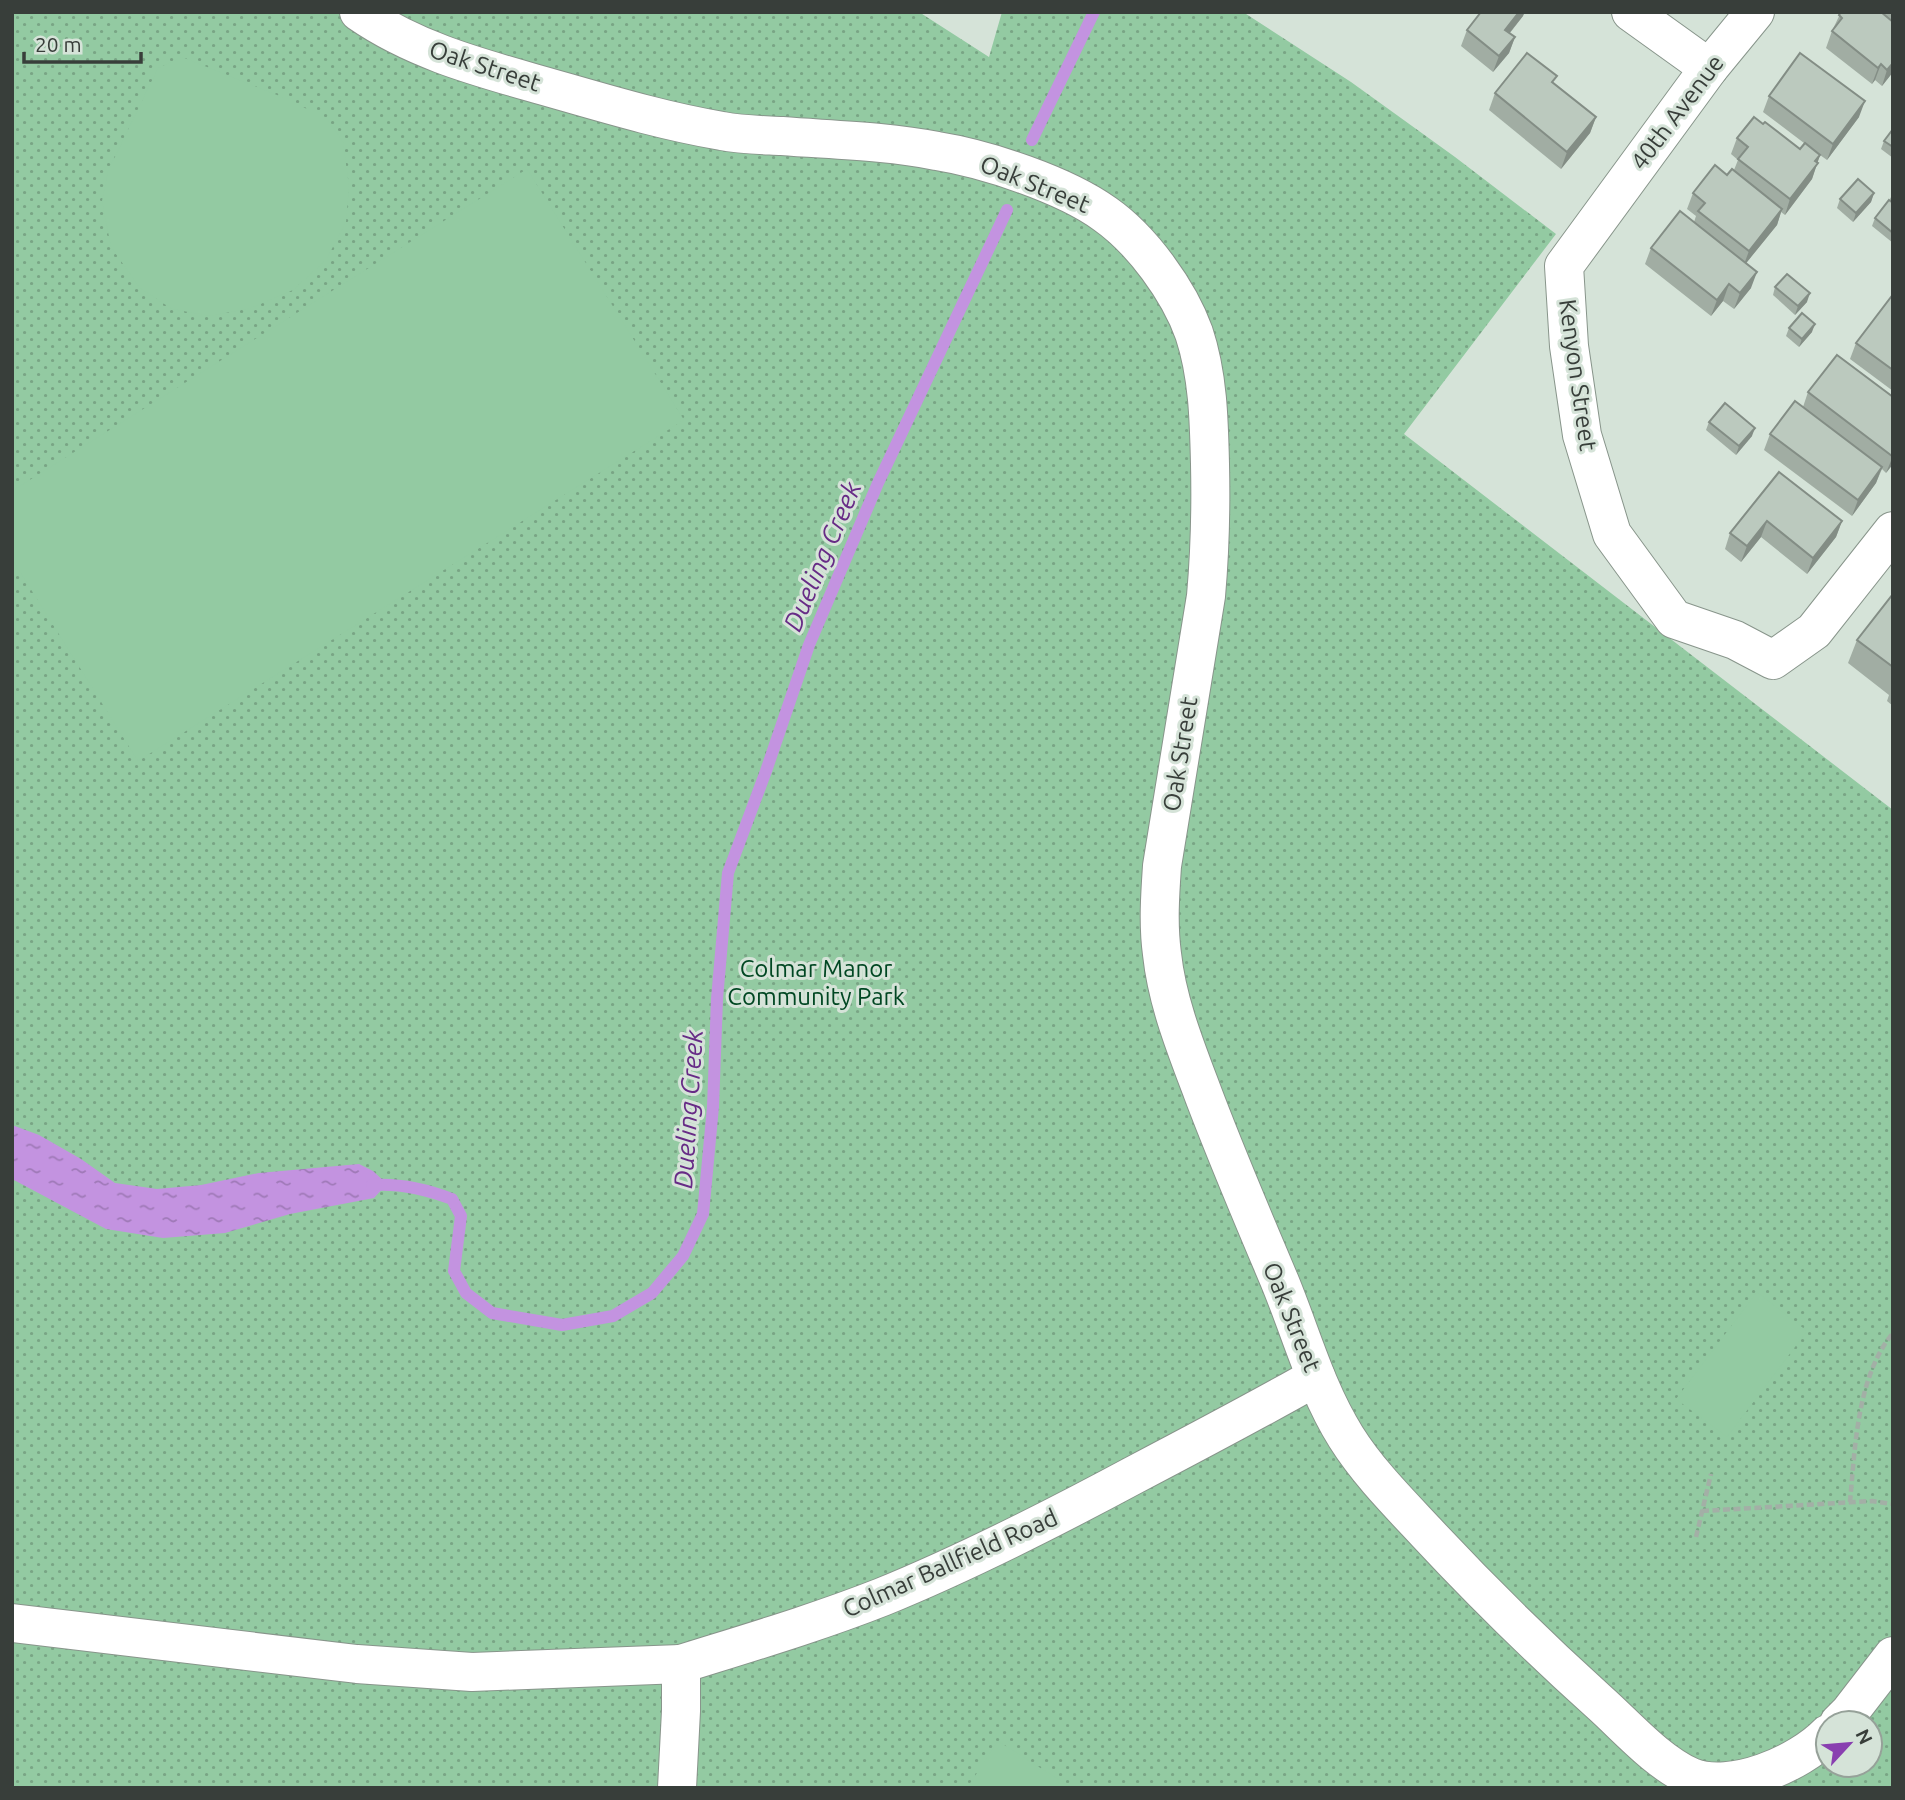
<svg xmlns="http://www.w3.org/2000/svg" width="1905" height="1800" viewBox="0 0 1905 1800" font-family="Ubuntu,sans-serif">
	<defs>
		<pattern id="park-dots" width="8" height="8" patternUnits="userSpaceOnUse" patternTransform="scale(1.75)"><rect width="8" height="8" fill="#93caa2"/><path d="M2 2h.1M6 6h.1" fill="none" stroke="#79a585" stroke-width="1.8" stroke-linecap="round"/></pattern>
		<pattern id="water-ripples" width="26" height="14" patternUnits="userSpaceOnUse" patternTransform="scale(1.75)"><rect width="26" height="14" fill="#c393e0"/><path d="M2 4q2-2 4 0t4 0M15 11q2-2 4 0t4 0" fill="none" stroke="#9f79b7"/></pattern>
	</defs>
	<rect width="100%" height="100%" fill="#d5e3d8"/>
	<path fill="url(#park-dots)" fill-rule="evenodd" d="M12 12H919L989 57 1002 12H1243L1351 82 1455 157 1556 234 1404 434 1893 810V1788H12ZM1828 1723H1870V1765H1828Z"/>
	<g fill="#93caa2">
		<polygon points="182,57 287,99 327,119 343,142 349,186 346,222 326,260 293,290 251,308 210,316 172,309 140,288 111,247 102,201 108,171 158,68"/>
		<polygon points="527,169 684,420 138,761 12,559 12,491"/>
		<polygon points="1757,1292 1807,1331 1727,1437 1676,1399"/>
		<polygon points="998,1741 1072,1788 967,1788"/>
	</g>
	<polygon fill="url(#water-ripples)" points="12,1125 39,1135 81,1159 115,1183 157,1189 201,1185 259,1173 359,1164 373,1171 387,1184 374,1198 290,1214 225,1233 163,1238 106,1229 12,1179"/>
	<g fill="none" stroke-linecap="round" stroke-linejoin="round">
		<g stroke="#c393e0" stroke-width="12">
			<polyline points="1032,140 1094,12"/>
			<path d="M372 1185C400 1183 426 1189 452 1199L461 1216 454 1271 466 1293 492 1313 562 1325 613 1316 652 1293 683 1256 703 1214 713 1107 717 999 728 873 766 771 809 645 878 483 1007 210"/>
		</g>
		<defs>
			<g id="minor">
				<path d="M359 12C411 48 470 65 530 82 594 100 657 120 722 131 742 135 762 135 782 136 834 140 886 141 937 151 987 159 1065 185 1105 214 1142 240 1179 291 1194 333 1208 375 1209 420 1210 464 1211 508 1210 551 1206 596L1162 866C1160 895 1158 925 1162 954 1167 1001 1185 1046 1202 1091 1226 1155 1253 1218 1280 1282 1301 1333 1316 1389 1346 1437 1368 1472 1398 1502 1426 1532 1481 1591 1539 1648 1599 1702 1627 1727 1657 1762 1691 1777 1731 1793 1799 1764 1828 1734"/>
				<polyline points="1631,12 1709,68"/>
				<polyline points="1755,12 1709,68 1564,266 1569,346 1582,435 1612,534 1674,619 1735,640 1773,660 1814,631 1893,531"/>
				<polyline points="12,1623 357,1664 472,1672 681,1664"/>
				<polyline points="1839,1723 1849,1713 1893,1656"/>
				<path d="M677 1788 681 1711V1664C748 1643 816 1623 882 1597 968 1562 1052 1519 1134 1475 1195 1443 1256 1411 1316 1377"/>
			</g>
		</defs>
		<use href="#minor" stroke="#88958b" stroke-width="40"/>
		<g stroke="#a3afa6" stroke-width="4.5" stroke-dasharray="7 3.5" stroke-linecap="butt">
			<path d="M1850 1502C1855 1448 1857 1376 1893 1333"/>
			<polyline points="1702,1511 1872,1501 1893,1504"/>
			<polyline points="1696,1537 1711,1474"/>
		</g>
		<use href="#minor" stroke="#fff" stroke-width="38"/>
	</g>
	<g fill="#a1ada3">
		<polygon points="1841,12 1893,12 1893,72 1882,86 1875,80 1872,84 1826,48 1832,31"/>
		<polygon points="1486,13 1523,16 1510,33 1515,37 1509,53 1493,72 1461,46 1467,30"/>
		<polygon points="1495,93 1596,117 1590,133 1561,169 1489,110"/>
		<polygon points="1769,96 1859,117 1827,160 1820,155 1812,179 1785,215 1781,212 1777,225 1746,263 1751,288 1734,309 1723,301 1711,316 1645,264 1651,248 1694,222 1696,216 1687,209 1693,193 1734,170 1738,160 1731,154 1737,138 1763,124 1800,149 1804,143 1763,112"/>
		<polygon points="1893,129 1893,158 1881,149 1884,141"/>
		<polygon points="1874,193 1871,202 1853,222 1837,208 1840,199"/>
		<polygon points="1893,193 1893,243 1872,226 1875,218 1888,203"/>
		<polygon points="1775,287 1807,302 1795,315 1773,295"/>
		<polygon points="1893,299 1893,391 1850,359 1856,343"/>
		<polygon points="1789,328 1812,332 1799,347 1786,336"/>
		<polygon points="1808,392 1893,397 1893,464 1886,473 1882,469 1876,483 1852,516 1764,450 1770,434 1803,407"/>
		<polygon points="1709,422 1752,436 1736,455 1706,430"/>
		<polygon points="1779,472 1842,521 1836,537 1807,574 1761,537 1741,562 1725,549 1730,533"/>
		<polygon points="1893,594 1893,706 1887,701 1889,695 1848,663 1857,640"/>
	</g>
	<g fill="#838d85">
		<polygon points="1519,12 1525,12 1523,16 1499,46 1505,30"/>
		<polygon points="1515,37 1509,53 1493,72 1499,56"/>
		<polygon points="1893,63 1893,72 1882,86 1887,70"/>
		<polygon points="1881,64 1875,80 1872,84 1878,68"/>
		<polygon points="1865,101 1859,117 1827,160 1833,144"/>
		<polygon points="1596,117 1590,133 1561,169 1567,152"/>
		<polygon points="1820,155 1812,179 1785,215 1790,199"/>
		<polygon points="1874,193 1871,202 1853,222 1856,213"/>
		<polygon points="1782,209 1777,225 1743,267 1749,251"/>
		<polygon points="1757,272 1751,288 1734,309 1740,293"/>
		<polygon points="1729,284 1723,301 1711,316 1717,300"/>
		<polygon points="1810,293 1807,302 1795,315 1798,306"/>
		<polygon points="1815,324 1812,332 1799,347 1802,339"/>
		<polygon points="1755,428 1752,436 1736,455 1739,446"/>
		<polygon points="1893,456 1893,464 1886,473"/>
		<polygon points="1882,467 1876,483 1852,516 1858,500"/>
		<polygon points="1767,521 1761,537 1741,562 1747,546"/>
		<polygon points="1842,521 1836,537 1807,574 1813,558"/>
	</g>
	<g fill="#bbc9be" stroke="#838d85" stroke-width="2">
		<polygon points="1481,12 1486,13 1487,12 1519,12 1505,30 1515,37 1499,56 1467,30"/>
		<polygon points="1841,12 1881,12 1893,22 1893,63 1887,70 1881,64 1878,68 1832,31 1842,18 1839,15"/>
		<polygon points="1527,53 1557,76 1552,82 1596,117 1567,152 1495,93"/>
		<polygon points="1800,53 1865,101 1833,144 1769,96"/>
		<polygon points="1754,117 1763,124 1765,122 1800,149 1805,143 1820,155 1815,161 1818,163 1790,199 1738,159 1748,147 1737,138"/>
		<polygon points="1893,129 1893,147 1884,141"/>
		<polygon points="1715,165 1727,175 1732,169 1782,209 1749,251 1698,211 1705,203 1693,193"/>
		<polygon points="1858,179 1874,193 1856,213 1840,199"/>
		<polygon points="1889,200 1893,203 1893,233 1875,218"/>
		<polygon points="1680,211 1757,272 1740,293 1729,284 1717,300 1651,248"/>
		<polygon points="1787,274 1810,293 1798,306 1775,287"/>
		<polygon points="1891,297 1893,299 1893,370 1856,343"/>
		<polygon points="1802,313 1815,324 1802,339 1789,328"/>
		<polygon points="1837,355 1893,397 1892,456 1808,392"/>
		<polygon points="1795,401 1882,467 1858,500 1770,434"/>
		<polygon points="1725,403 1755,428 1739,446 1709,422"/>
		<polygon points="1779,472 1842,521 1813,558 1767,521 1747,546 1730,533"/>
		<polygon points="1893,594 1893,667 1857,640"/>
	</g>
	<g text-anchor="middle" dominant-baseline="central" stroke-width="6" stroke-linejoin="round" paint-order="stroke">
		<g font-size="24" fill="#383e3a" stroke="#d5e3d8">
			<text transform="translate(485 66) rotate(18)">Oak Street</text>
			<text transform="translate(1677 112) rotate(-53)">40th Avenue</text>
			<text transform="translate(1035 184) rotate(22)">Oak Street</text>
			<text transform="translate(1578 375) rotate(82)">Kenyon Street</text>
			<text transform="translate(1180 754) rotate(-81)">Oak Street</text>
			<text transform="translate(1292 1317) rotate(68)">Oak Street</text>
			<text transform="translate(950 1563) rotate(-24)">Colmar Ballfield Road</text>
		</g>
		<g font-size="24" fill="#004722" stroke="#d5e3d8">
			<text x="816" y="968">Colmar Manor<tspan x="816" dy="28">Community Park</tspan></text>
		</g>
		<g font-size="26" font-style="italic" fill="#672b86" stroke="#d5e3d8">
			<text transform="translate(822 556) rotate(-67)">Dueling Creek</text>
			<text transform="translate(688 1109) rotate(-86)">Dueling Creek</text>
		</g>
	</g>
	<rect width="1905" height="1800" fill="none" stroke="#383e3a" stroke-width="28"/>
	<g transform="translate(1849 1744) rotate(64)"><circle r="33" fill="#d5e3d8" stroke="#96a199" stroke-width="2"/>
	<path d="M0-5L12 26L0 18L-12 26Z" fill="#893fb0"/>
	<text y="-10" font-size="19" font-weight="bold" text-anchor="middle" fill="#383e3a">N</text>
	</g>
	<path d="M24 52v10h117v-10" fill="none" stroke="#383e3a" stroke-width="3.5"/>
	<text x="35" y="52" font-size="21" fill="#383e3a" stroke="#d5e3d8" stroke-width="5" paint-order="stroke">20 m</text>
</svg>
